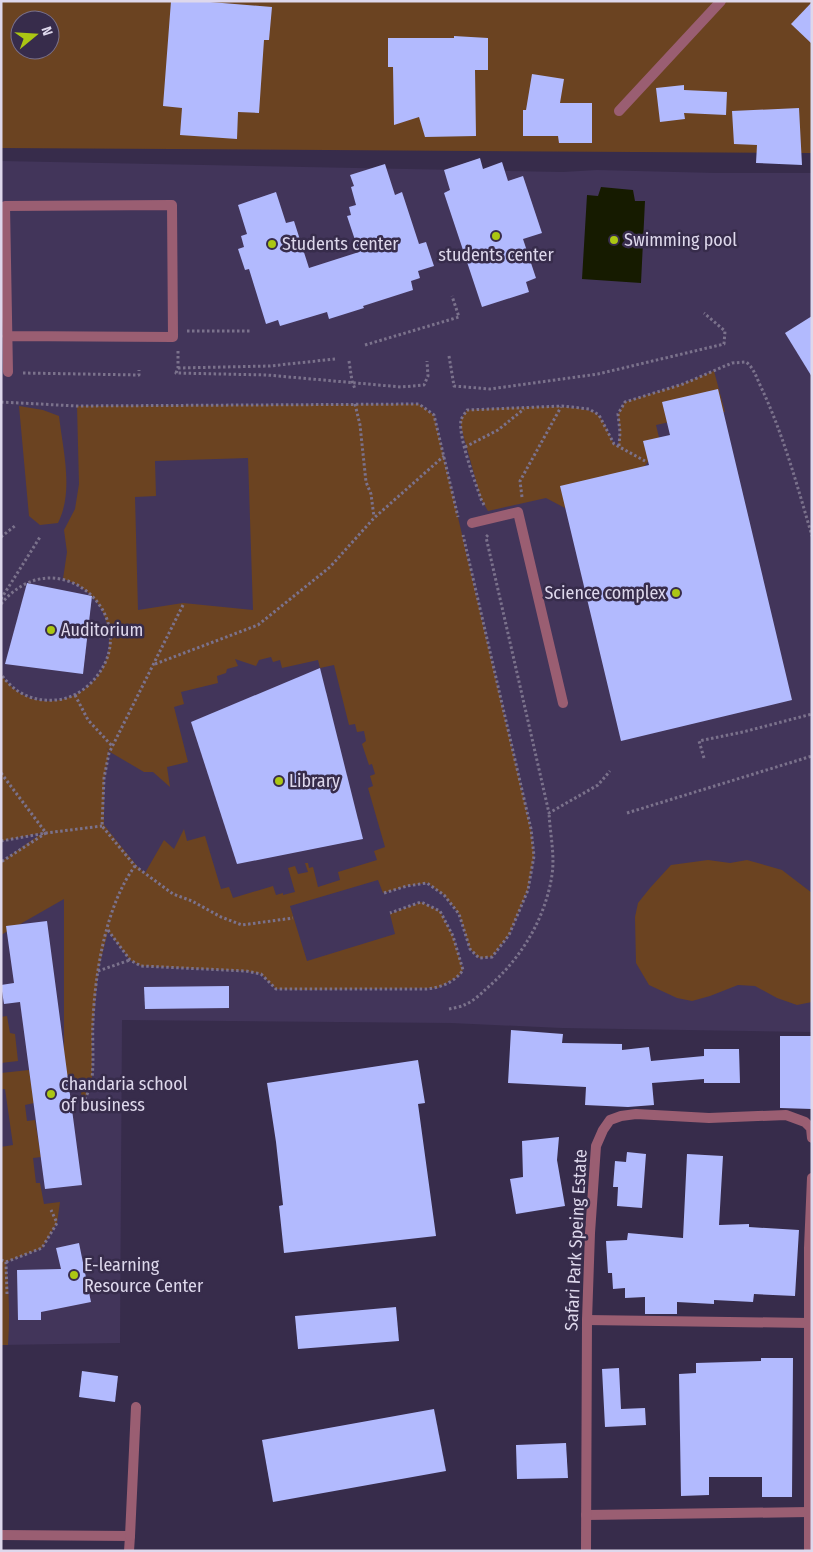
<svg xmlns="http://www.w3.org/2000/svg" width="813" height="1552" viewBox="0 0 813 1552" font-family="'Fira Sans Condensed',sans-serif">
	<rect width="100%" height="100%" fill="#372c4b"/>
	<polygon fill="#42355a" points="1,161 563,172 597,170 716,173 812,173 812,1032 562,1028 451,1023 122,1020 120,1343 1,1345"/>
	<g fill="#6b4321" fill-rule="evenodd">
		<path d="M1 1H812V153L1 148ZM20 20H50V50H20Z"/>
		<path d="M714 371 725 412H715L656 425 662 450C644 461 641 471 637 490L565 508 546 498 488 511 481 499 461 427V419L467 410C492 409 579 401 597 414 604 420 609 435 614 444L618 446 620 432 618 414 625 402 682 384Z"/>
		<path d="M419 404 434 415 531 829 534 856 528 890 509 935 492 957 479 958 470 949 459 914 444 895 427 883 407 886 383 893 378 880 290 906 307 961 395 934 390 914 421 902 440 911 453 936 463 970 459 976 438 988 304 990 276 989 261 974 246 971 141 966 130 960 108 931 98 971 92 1036V1079L83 1104 80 1087 68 1089 64 1054V899L1 935V862L42 833 1 841V674C40 734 132 686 104 615 97 597 81 584 63 579L67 552 64 530 75 509 79 484 77 406ZM248 458 253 610 183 603 138 610 135 497 156 496 155 461ZM271 657 273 662 280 660 282 668 318 660 320 668 334 665 349 725 355 724 357 732 364 731 366 741 362 744 369 765 372 764 375 774 370 776 373 786 368 788 385 847 374 851 377 860 338 872 340 880 318 887 313 867 309 868 308 863H305L308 872 298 874 295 866 288 868 295 892 283 895V893L276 895 273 886 233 898 229 887 221 889 205 836 187 841 184 829 174 849 164 840 145 873 137 866 104 825V780L109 752 106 747 110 752 144 772H153L170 787 167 767 188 762 174 707 184 704 181 692 218 683 217 676 226 673 227 669 238 666 235 659 256 666 259 660Z"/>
		<path d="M19 406 43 410 59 416C63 451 74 491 58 523L40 525 29 516Z"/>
		<polygon points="708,860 730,863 747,860 782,870 812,893 812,1002 797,1005 777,998 755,986 738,985 710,996 692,1001 677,998 649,985 636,963 635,917 638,903 650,888 671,865"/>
		<polygon points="7,1016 10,1033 15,1034 18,1061 1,1063 1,1017"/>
		<path d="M29 1070 34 1103 25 1105 27 1121 35 1120 41 1157 33 1158 36 1183H40L44 1204 60 1202 57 1223 42 1248 6 1262C9 1290 10 1317 8 1345H1V1147L13 1145 5 1089H1V1073Z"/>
	</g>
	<polygon fill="#161b00" points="601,187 633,190 635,201 645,201 641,283 582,279 587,195 598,196"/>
	<g fill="#b2bafe">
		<polygon points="171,1 198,1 272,7 269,40 264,40 259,113 238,112 237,139 180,135 182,108 163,106"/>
		<polygon points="812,2 812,44 791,24"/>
		<polygon points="454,36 488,38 488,70 475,70 476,136 425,137 419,117 394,125 393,67 388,67 388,38 454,38"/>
		<polygon points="532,74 564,79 560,103 592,103 592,143 559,143 558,136 523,136 523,110 526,110"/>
		<polygon points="684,85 684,90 727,92 726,115 684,113 685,119 660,122 656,88"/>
		<polygon points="799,108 802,165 756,163 757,145 734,144 732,111"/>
		<polygon points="480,158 483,169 502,162 508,181 523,176 542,233 523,239 536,278 526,282 529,292 482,307 444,193 450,190 444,170"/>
		<polygon points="385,164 395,195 402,192 419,244 426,242 434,266 418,271 420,278 411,281 413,290 363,306 364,308 329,319 327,312 280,326 278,320 266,324 249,269 245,270 238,249 244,247 241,236 247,234 238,205 276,192 286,223 294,221 309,268 359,252 347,216 351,215 349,207 356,205 351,187 354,186 350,175"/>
		<polygon points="812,316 812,377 785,333"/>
		<polygon points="718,389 792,700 621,741 560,486 649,465 643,441 670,435 662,402"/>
		<polygon points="27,583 92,596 83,674 5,664"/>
		<polygon points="320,668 363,839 237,864 191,722"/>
		<polygon points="47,921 82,1185 45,1189 20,1002 4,1004 1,985 14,983 6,926"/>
		<polygon points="229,986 229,1008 145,1009 144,987"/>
		<polygon points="511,1030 563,1034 562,1043 622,1044 622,1050 649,1047 651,1061 704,1056 704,1049 739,1049 740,1083 704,1083 704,1079 652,1083 654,1105 628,1107 585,1105 586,1087 508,1083"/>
		<polygon points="780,1036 812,1036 812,1109 780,1108"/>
		<polygon points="418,1060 425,1103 418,1104 436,1236 284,1253 279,1206 283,1205 276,1142 267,1083"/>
		<polygon points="559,1137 557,1160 565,1206 516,1214 510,1179 523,1177 522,1141"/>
		<polygon points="627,1152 646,1154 642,1208 617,1206 618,1187 613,1187 615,1161 626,1162"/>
		<polygon points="687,1154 723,1156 719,1225 749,1224 749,1227 799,1230 795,1296 754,1294 753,1302 714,1300 714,1304 677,1302 677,1314 645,1314 645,1297 625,1298 625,1288 613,1289 612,1273 608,1273 606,1241 627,1240 628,1233 683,1238"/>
		<polygon points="79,1243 91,1302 41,1312 41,1320 18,1320 17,1270 61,1269 56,1248"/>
		<polygon points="396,1307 399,1341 298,1349 295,1316"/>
		<polygon points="761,1358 793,1358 792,1497 762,1497 762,1477 709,1477 709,1495 681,1496 679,1374 696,1373 696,1363 761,1361"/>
		<polygon points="619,1368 621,1409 645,1408 646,1425 605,1427 602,1369"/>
		<polygon points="82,1371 118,1376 115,1402 79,1397"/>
		<polygon points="434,1409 446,1471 273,1502 262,1440"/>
		<polygon points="566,1443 568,1478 517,1479 516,1445"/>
	</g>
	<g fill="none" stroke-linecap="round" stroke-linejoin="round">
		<g stroke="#7b728c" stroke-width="3" stroke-dasharray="2.5 2.5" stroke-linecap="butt">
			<polyline points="187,331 252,331"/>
			<polyline points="365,345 459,317 452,296"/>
			<polyline points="178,351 178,368 176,373 267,375 401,387 424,385 428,376 427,361"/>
			<polyline points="449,356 454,386 490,389 598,374 724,344 725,331 704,313"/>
			<polyline points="349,361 352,381 355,389"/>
			<polyline points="178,368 270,366 335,359"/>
			<polyline points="23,373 139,375 139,370"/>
			<polyline points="1,402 77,406 419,404 434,415 458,517"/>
			<polyline points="355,404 360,425 366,482 371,494 374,517"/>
			<path d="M619 446 620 432 618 414 625 402 683 384 732 363 746 362C753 367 756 376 760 385 783 433 797 485 812 536"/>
			<polyline points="465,447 498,430 524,409"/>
			<polyline points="522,497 520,481 561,407"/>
			<path d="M484 505 481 499C475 481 458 437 461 420 462 417 465 413 467 410L562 406 589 409 599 415 614 444 645 461"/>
			<polyline points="488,535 486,537 549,813 598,785 610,771"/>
			<polyline points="1,537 16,525"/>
			<polyline points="1,599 40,537"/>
			<path d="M1 604C57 536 144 616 97 676 87 689 72 699 56 700 33 702 14 693 1 674"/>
			<polyline points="183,605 109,753 104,778 102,826 135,866 173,894 192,901 221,917 242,925 293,918"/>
			<polyline points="155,664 258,625 330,567 374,518 444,456"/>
			<polyline points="75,695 88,720 113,747"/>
			<polyline points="704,758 699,741 743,732 812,714"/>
			<polyline points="1,773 46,833 1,862"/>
			<polyline points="627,813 812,756"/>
			<polyline points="1,841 46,833 102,826"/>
			<polyline points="384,893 407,886 427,883 444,895 459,914 470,949 479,958 492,957 509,935 528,890 534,856 531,829 463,535"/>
			<path d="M108 930 130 960 141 966 246 971 261 974 276 989H426C440 988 455 982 463 970L453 936 440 911 421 902 390 913"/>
			<polyline points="98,971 130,960"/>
			<path d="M449 1009C454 1008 460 1007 464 1005 472 1002 480 995 486 989 520 960 545 920 552 875 555 855 550 833 549 813"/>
			<path d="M83 1104C86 1096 91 1087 92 1078 94 1060 92 1039 93 1021 95 973 106 905 135 866"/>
			<polyline points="1,1260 6,1262 7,1294"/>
			<polyline points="6,1262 42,1248 57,1223 51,1210"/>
		</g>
		<g stroke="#9a5e72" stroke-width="10">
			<polyline points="7,336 173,337 172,205 5,206 8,372"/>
			<polyline points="472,523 518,512 563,703"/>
		</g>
		<g stroke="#9a5e72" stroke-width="10">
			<polyline points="619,111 721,1"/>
			<polyline points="587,1320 809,1323"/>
			<polyline points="586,1515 809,1512"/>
			<polyline points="1,1535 130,1536 129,1551"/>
			<polyline points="130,1536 136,1407"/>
			<polyline points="586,1551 587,1320 590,1233 596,1146 603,1130 610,1120 621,1116 636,1114 709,1118 786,1115 805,1122 811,1128 812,1138"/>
			<polyline points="809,1551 809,1248 812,1178"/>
		</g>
	</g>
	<g fill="#abc613" stroke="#372c4b" stroke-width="2">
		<circle cx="496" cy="236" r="5"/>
		<circle cx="614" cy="240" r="5"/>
		<circle cx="272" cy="244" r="5"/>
		<circle cx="676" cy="593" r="5"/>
		<circle cx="51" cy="630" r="5"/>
		<circle cx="279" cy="781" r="5"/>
		<circle cx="51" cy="1094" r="5"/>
		<circle cx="74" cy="1275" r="5"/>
	</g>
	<g text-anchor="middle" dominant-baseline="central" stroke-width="5" stroke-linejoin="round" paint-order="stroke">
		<g font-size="18" fill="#ded8ec" stroke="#372c4b" text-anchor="start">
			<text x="624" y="240">Swimming pool</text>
			<text x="282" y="244">Students center</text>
			<text x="496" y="255" text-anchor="middle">students center</text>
			<text x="666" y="593" text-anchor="end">Science complex</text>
			<text x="61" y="630">Auditorium</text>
			<text x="289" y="781">Library</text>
			<text x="61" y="1084">chandaria school<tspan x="61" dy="21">of business</tspan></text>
			<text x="84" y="1265">E-learning<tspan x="84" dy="21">Resource Center</tspan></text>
		</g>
		<g font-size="18" fill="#ded8ec" stroke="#372c4b">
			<text transform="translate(576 1240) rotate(-87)">Safari Park Speing Estate</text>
		</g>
	</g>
	<rect width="813" height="1552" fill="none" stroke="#ded8ec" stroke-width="5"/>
	<g transform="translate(35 35) rotate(72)"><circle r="24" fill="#372c4b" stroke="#7a718b"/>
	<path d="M0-4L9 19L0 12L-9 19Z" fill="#abc613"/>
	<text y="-8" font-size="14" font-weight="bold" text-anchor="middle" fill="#ded8ec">N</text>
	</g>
</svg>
